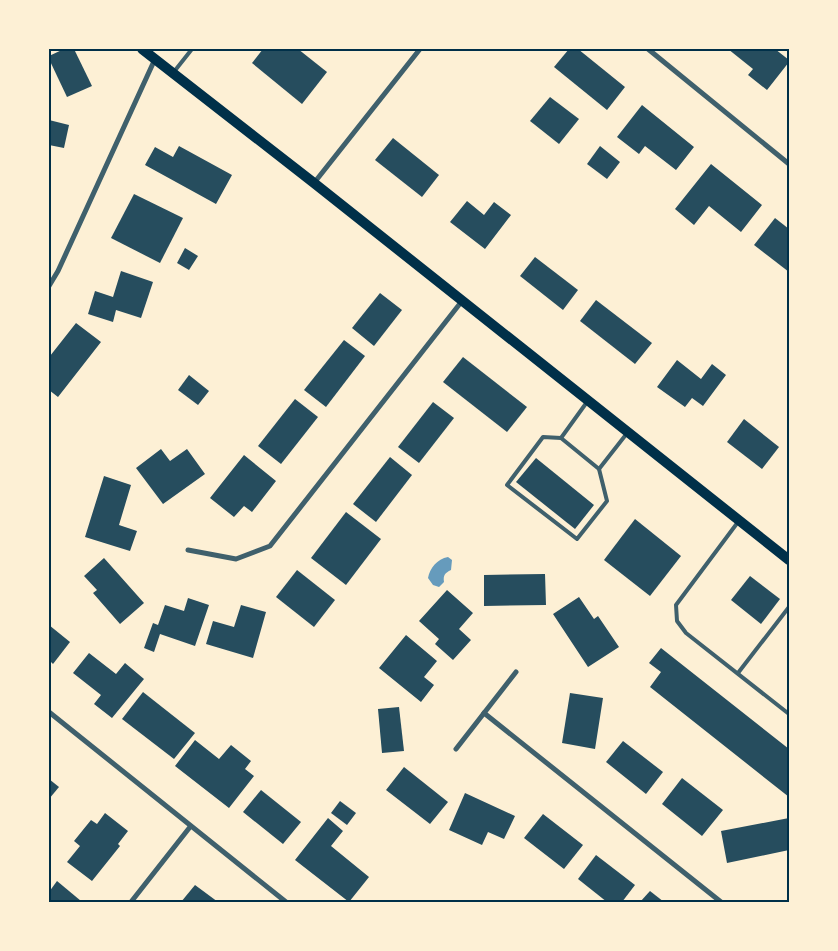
<svg xmlns="http://www.w3.org/2000/svg" width="838" height="951" viewBox="0 0 838 951" font-family="'PT Sans Narrow',sans-serif">
	<rect width="100%" height="100%" fill="#fdf0d5"/>
	<path fill="#669bbc" d="M448 557 452 560 451 570C445 573 443 575 444 582L439 587 433 585 428 578C430 568 437 559 448 557Z"/>
	<g fill="#264d5e">
		<polygon points="64,49 74,49 92,86 67,97 49,59 49,56"/>
		<polygon points="263,49 298,49 327,72 302,104 252,63"/>
		<polygon points="569,49 578,49 625,87 607,110 554,67"/>
		<polygon points="728,49 775,49 789,60 789,62 767,90 748,75 753,69"/>
		<polygon points="550,97 579,119 559,144 530,121"/>
		<polygon points="642,105 694,147 676,170 645,146 639,154 617,137"/>
		<polygon points="49,120 69,125 64,148 49,145"/>
		<polygon points="393,138 439,175 422,197 375,160"/>
		<polygon points="179,146 232,175 216,204 145,165 155,147 173,157"/>
		<polygon points="600,146 620,162 607,179 587,164"/>
		<polygon points="711,164 762,205 741,232 709,206 694,225 675,209"/>
		<polygon points="134,194 183,218 160,263 111,238"/>
		<polygon points="467,201 484,215 494,202 511,215 485,249 450,222"/>
		<polygon points="775,218 789,229 789,272 754,245"/>
		<polygon points="185,248 198,256 189,270 177,263"/>
		<polygon points="535,257 578,290 563,310 520,276"/>
		<polygon points="121,271 153,282 141,318 116,310 113,322 88,314 95,291 113,297"/>
		<polygon points="380,293 402,310 374,346 352,328"/>
		<polygon points="596,300 652,343 635,364 580,321"/>
		<polygon points="76,323 101,342 58,397 49,390 49,355 50,356"/>
		<polygon points="344,340 365,356 326,407 304,390"/>
		<polygon points="463,357 527,407 507,432 443,382"/>
		<polygon points="677,360 701,379 712,364 726,375 703,406 692,398 685,407 657,387"/>
		<polygon points="189,375 209,391 198,405 178,390"/>
		<polygon points="295,399 318,417 281,464 258,446"/>
		<polygon points="433,402 454,418 419,463 398,447"/>
		<polygon points="744,419 779,447 762,469 727,442"/>
		<polygon points="161,449 170,461 187,449 205,474 163,504 136,468"/>
		<polygon points="244,455 276,481 252,512 244,506 234,517 210,498"/>
		<polygon points="390,457 412,475 376,522 353,504"/>
		<polygon points="536,458 594,505 575,529 516,482"/>
		<polygon points="104,476 131,485 119,525 137,531 130,551 85,537"/>
		<polygon points="346,512 381,539 346,585 311,558"/>
		<polygon points="635,519 681,556 650,596 604,560"/>
		<polygon points="104,558 144,603 120,624 93,593 97,590 84,576"/>
		<polygon points="297,570 335,600 314,627 276,597"/>
		<polygon points="545,574 546,605 484,606 484,575"/>
		<polygon points="750,576 780,599 761,624 731,600"/>
		<polygon points="447,590 473,613 459,629 471,640 453,660 435,644 439,639 419,621"/>
		<polygon points="579,597 594,619 598,616 619,647 588,667 553,614"/>
		<polygon points="188,598 209,605 195,646 160,634 154,652 144,648 153,623 158,625 165,605 184,611"/>
		<polygon points="241,605 266,612 253,658 206,644 213,621 234,627"/>
		<polygon points="49,625 70,642 53,664 49,660"/>
		<polygon points="406,635 437,661 424,677 434,685 421,702 379,668"/>
		<polygon points="661,648 789,749 789,797 650,687 661,672 649,663"/>
		<polygon points="89,653 116,674 125,663 144,679 112,718 94,704 101,695 73,673"/>
		<polygon points="143,692 195,733 174,759 122,719"/>
		<polygon points="570,693 603,698 595,749 562,743"/>
		<polygon points="399,707 404,751 382,753 378,709"/>
		<polygon points="195,740 219,759 231,745 251,761 245,769 254,776 229,808 175,766"/>
		<polygon points="623,741 663,772 646,794 606,762"/>
		<polygon points="404,767 448,802 430,824 386,790"/>
		<polygon points="682,778 723,810 702,836 662,804"/>
		<polygon points="49,779 59,787 49,799"/>
		<polygon points="261,790 301,822 283,844 243,812"/>
		<polygon points="465,793 515,816 504,839 488,832 482,845 449,830"/>
		<polygon points="340,801 356,813 347,825 331,813"/>
		<polygon points="105,813 128,831 118,844 120,846 92,881 67,862 80,846 74,841 91,820 97,824"/>
		<polygon points="543,814 583,845 564,869 524,838"/>
		<polygon points="328,818 343,831 331,846 369,877 349,902 295,860"/>
		<polygon points="789,818 789,850 727,863 721,831"/>
		<polygon points="596,855 635,885 622,902 607,902 578,879"/>
		<polygon points="57,881 81,901 80,902 49,902 49,892"/>
		<polygon points="195,885 218,902 181,902"/>
		<polygon points="650,891 664,902 640,902"/>
	</g>
	<g fill="none" stroke-linecap="round" stroke-linejoin="round">
		<g stroke="#3f606c" stroke-width="4">
			<polyline points="173,73 192,49"/>
			<polyline points="587,402 561,438 599,469 628,432"/>
			<polyline points="561,438 543,437 507,485 577,539 607,501 599,469"/>
			<polyline points="738,522 676,605 677,621 686,633 789,714"/>
			<polyline points="738,673 789,607"/>
		</g>
		<g stroke="#3f606c" stroke-width="5">
			<polyline points="648,49 789,164"/>
			<polyline points="314,183 420,49"/>
			<polyline points="49,286 58,271 155,59"/>
			<polyline points="188,550 236,559 270,546 462,301"/>
			<polyline points="49,712 286,902"/>
			<polyline points="484,713 721,902"/>
			<polyline points="456,749 516,672"/>
			<polyline points="131,902 190,827"/>
		</g>
		<polyline stroke="#003049" stroke-width="10" points="142,49 314,183 789,560"/>
	</g>
	<rect width="838" height="951" fill="none" stroke="#fdf0d5" stroke-width="100"/>
	<rect x="50" y="50" width="738" height="851" fill="none" stroke="#003049" stroke-width="2"/>
</svg>
